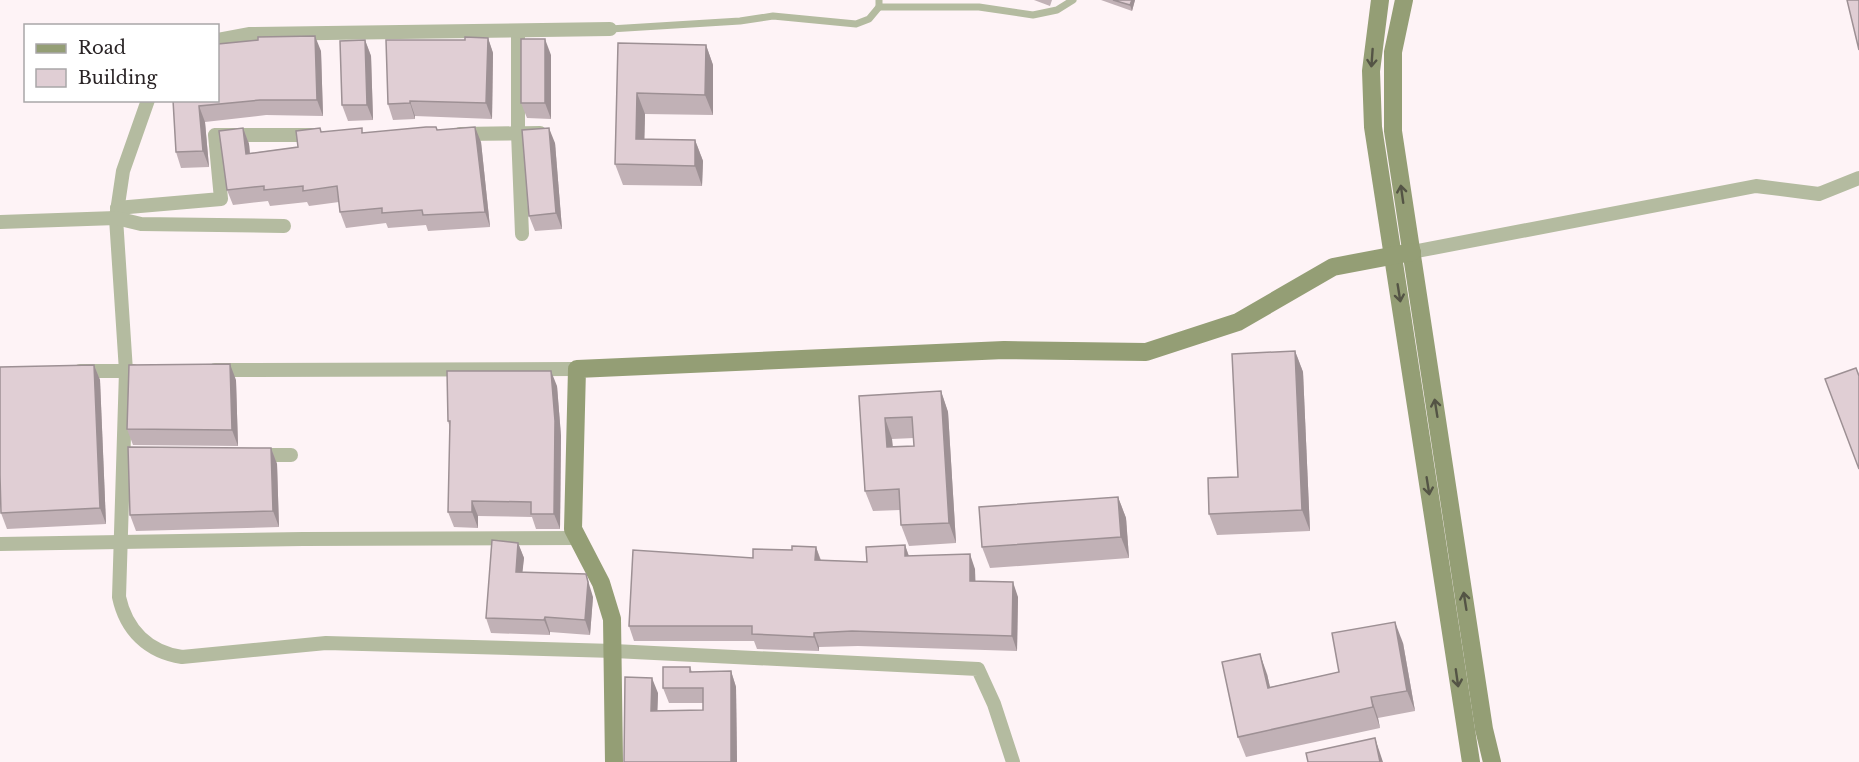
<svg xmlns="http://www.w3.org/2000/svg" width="1859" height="762" viewBox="0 0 1859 762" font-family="'Libre Baskerville',serif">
	<rect width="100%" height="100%" fill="#fef3f6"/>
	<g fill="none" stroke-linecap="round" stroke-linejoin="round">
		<g stroke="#b4bba0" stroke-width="7">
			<polyline points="879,0 879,7 979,7 1033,15 1057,10 1073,0"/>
			<polyline points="610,29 740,21 773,16 856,24 869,19 879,7"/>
		</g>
		<g stroke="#b4bba0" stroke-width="14">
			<polyline points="518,32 518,133 522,234"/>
			<polyline points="218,40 250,34 610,29"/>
			<path d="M148 100 123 171 116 218 126 371 119 597C126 630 148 652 182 657L326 643 614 651 978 669 994 704 1013 762"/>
			<polyline points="460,134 540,133"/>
			<polyline points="117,208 221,199 215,135 312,135"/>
			<polyline points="0,222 116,218 141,224 284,226"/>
			<polyline points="1412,252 1756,186 1819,194 1859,178"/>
			<polyline points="215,370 577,369"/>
			<polyline points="80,371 133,371"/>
			<polyline points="257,455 291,455"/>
			<polyline points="0,544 303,539 578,538"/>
		</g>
		<g stroke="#949e75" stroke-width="18">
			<polyline points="1380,0 1371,71 1373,127 1471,762"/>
			<polyline points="1404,0 1393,52 1393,131 1484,729 1492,762"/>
			<polyline points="614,762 612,619 601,583 573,529 577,369 1004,350 1146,352 1238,322 1333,267 1412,252"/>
		</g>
	</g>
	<g fill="#c1b1b6" fill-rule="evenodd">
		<polygon points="1034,0 1052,0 1050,6"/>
		<polygon points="1101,0 1135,0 1132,11"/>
		<polygon points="488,38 493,53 492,119 415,116 415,119 393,120 388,104"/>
		<polygon points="365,40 371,56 373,120 348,121 342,105"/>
		<polygon points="618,43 706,45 713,65 713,115 645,114 644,139 695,140 703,161 702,186 623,185 615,164"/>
		<polygon points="321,51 323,116 266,115 205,122 209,167 181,168 176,152 173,100"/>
		<polygon points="551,55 551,119 527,118 521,103"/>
		<polygon points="436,127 437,130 481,142 490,227 428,231 426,225 388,228 386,223 346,228 340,212 339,202 309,206 307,202 270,206 268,201 233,205 227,190 243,128 249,144 250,153 298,147 322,132 363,133"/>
		<polygon points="555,143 562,229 535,231 529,216"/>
		<polygon points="1295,351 1303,372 1310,531 1217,535 1209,514 1238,477"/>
		<polygon points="94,365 100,380 106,524 7,529 1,513"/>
		<polygon points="236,380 238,446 133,445 127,429"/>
		<polygon points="557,386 561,436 560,529 536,529 532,517 478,516 478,528 454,527 448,512 450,428 448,421"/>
		<path d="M941 391 948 412 956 543 909 546 901 525 900 510 873 511 865 491 859 396ZM914 438V446L893 447 892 439Z"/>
		<polygon points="271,448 277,464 279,527 136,531 130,515"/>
		<polygon points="1118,497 1126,518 1129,558 990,568 982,547"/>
		<polygon points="518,543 524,558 522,572 593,597 590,635 550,632 550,635 491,633 486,618"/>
		<polygon points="905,545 909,556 975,569 975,581 1018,597 1017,651 858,646 819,647 819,651 757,649 754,641 634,641 629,626 753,558 792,550 816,547 821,560 867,562"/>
		<polygon points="1403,643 1415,711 1378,718 1380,728 1246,757 1238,737 1267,674 1270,687 1339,672"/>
		<polygon points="690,667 692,672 731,671 736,687 737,762 624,762 658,693 657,711 703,710 703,703 669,703 663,688"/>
	</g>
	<g fill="#9d9094">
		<polygon points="1132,0 1135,0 1132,11 1130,5"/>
		<polygon points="315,36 321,51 323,116 317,100"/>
		<polygon points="488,38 493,53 492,119 486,103"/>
		<polygon points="545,39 551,55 551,119 545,103"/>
		<polygon points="365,40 371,56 373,120 367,105"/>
		<polygon points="706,45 713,65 713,115 705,95"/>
		<polygon points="637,93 645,114 644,160 636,139"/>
		<polygon points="410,101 415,116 415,119 410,103"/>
		<polygon points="199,106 205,122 209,167 203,151"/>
		<polygon points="475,127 481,142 490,227 485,212"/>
		<polygon points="243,128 249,144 251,169 246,154"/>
		<polygon points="549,128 555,143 562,229 556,213"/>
		<polygon points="695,140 703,161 702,186 695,166"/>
		<polygon points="1295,351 1303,372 1310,531 1302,510"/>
		<polygon points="230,364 236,380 238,446 232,430"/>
		<polygon points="94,365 100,380 106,524 100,508"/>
		<polygon points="551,371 557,386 561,436 560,529 554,514"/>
		<polygon points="941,391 948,412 956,543 949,523"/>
		<polygon points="885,418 892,439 894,468 887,447"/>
		<polygon points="271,448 277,464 279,527 273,511"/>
		<polygon points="1118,497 1126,518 1129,558 1121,537"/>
		<polygon points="472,501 478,516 478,528 472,512"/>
		<polygon points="518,543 524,558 521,586 516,572"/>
		<polygon points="905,545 910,560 905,556"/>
		<polygon points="816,547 821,562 815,560"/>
		<polygon points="970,554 975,569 976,596 970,581"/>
		<polygon points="586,574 593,597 590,635 585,620"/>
		<polygon points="1013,582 1018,597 1017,651 1012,636"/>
		<polygon points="545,617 550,632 550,635 544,620"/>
		<polygon points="1395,622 1403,643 1415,711 1407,691"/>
		<polygon points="814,633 819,647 819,651 814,637"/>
		<polygon points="1260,654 1267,674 1275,709 1268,688"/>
		<polygon points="731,671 736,687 737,762 731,762"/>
		<polygon points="652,678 658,693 657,726 651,711"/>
		<polygon points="1371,697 1378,718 1380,728 1373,707"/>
		<polygon points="1375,738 1383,762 1380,762"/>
	</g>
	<g fill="#e0ced4" stroke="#9d9094" stroke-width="1.5" fill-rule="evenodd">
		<polygon points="1113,0 1132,0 1130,5"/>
		<polygon points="1847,0 1859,0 1859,50"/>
		<polygon points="315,36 317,100 260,100 199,106 203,151 176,152 173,100 218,100 218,44 258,40 258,37"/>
		<polygon points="465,37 488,38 486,103 410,101 410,103 388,104 386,40 465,40"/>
		<rect x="521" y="39" width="24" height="64"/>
		<polygon points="365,40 367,105 342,105 340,41"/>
		<polygon points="618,43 706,45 705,95 637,93 636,139 695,140 695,166 615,164"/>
		<polygon points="426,127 436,127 437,130 475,127 485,212 423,215 422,210 382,213 382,208 340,212 337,186 303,191 303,186 264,190 264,186 227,190 219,131 243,128 246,154 298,147 296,131 320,128 321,132 362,128 362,133"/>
		<polygon points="549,128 556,213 529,216 522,130"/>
		<polygon points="1295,351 1302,510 1209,514 1208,478 1238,477 1232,354"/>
		<polygon points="230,364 232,430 127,429 129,365"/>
		<polygon points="94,365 100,508 1,513 0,475 0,367"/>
		<polygon points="1856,368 1859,376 1859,469 1825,379"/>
		<polygon points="447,371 551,371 555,421 554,514 531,514 531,502 472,501 472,512 448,512 450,421 448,421"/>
		<path d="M941 391 949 523 901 525 899 489 865 491 859 396ZM912 417 914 446 887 447 885 418Z"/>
		<polygon points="128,447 271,448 273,511 130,515"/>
		<polygon points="1118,497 1121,537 982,547 979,507"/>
		<polygon points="492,540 518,543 516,572 586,574 588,582 585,620 545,617 544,620 486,618"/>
		<polygon points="905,545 905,556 970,554 970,581 1013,582 1012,636 852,631 814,633 814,637 752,634 752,626 629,626 633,550 753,558 753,549 792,550 792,546 816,547 815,560 867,562 866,547"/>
		<polygon points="1395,622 1407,691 1371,697 1373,707 1238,737 1222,662 1260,654 1268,688 1339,672 1332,633"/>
		<polygon points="663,667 690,667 690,672 731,671 731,762 624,762 625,677 652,678 651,711 703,710 703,688 663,688"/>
		<polygon points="1375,738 1380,762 1308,762 1306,753"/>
	</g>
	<defs><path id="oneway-shaft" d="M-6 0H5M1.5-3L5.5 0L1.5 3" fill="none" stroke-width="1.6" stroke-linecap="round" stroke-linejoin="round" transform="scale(1.5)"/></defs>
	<g stroke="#545445">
		<use href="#oneway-shaft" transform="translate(1372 58) rotate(94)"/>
		<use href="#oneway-shaft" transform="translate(1402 194) rotate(-98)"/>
		<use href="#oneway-shaft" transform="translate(1399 293) rotate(81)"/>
		<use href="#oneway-shaft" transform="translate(1436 408) rotate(-99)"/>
		<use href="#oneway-shaft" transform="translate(1428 486) rotate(81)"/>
		<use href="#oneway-shaft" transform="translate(1465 601) rotate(-99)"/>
		<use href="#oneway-shaft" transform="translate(1457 678) rotate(82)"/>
	</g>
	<rect x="24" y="24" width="195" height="78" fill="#ffffff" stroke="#a9a7a8" stroke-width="1.5"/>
	<rect x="36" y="44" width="30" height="9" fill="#949e75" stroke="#a9a7a8" stroke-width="1.5"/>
	<text x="78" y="54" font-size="18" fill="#292325">Road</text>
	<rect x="36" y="69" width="30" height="18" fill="#e0ced4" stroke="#a9a7a8" stroke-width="1.5"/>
	<text x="78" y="84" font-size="18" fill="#292325">Building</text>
</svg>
